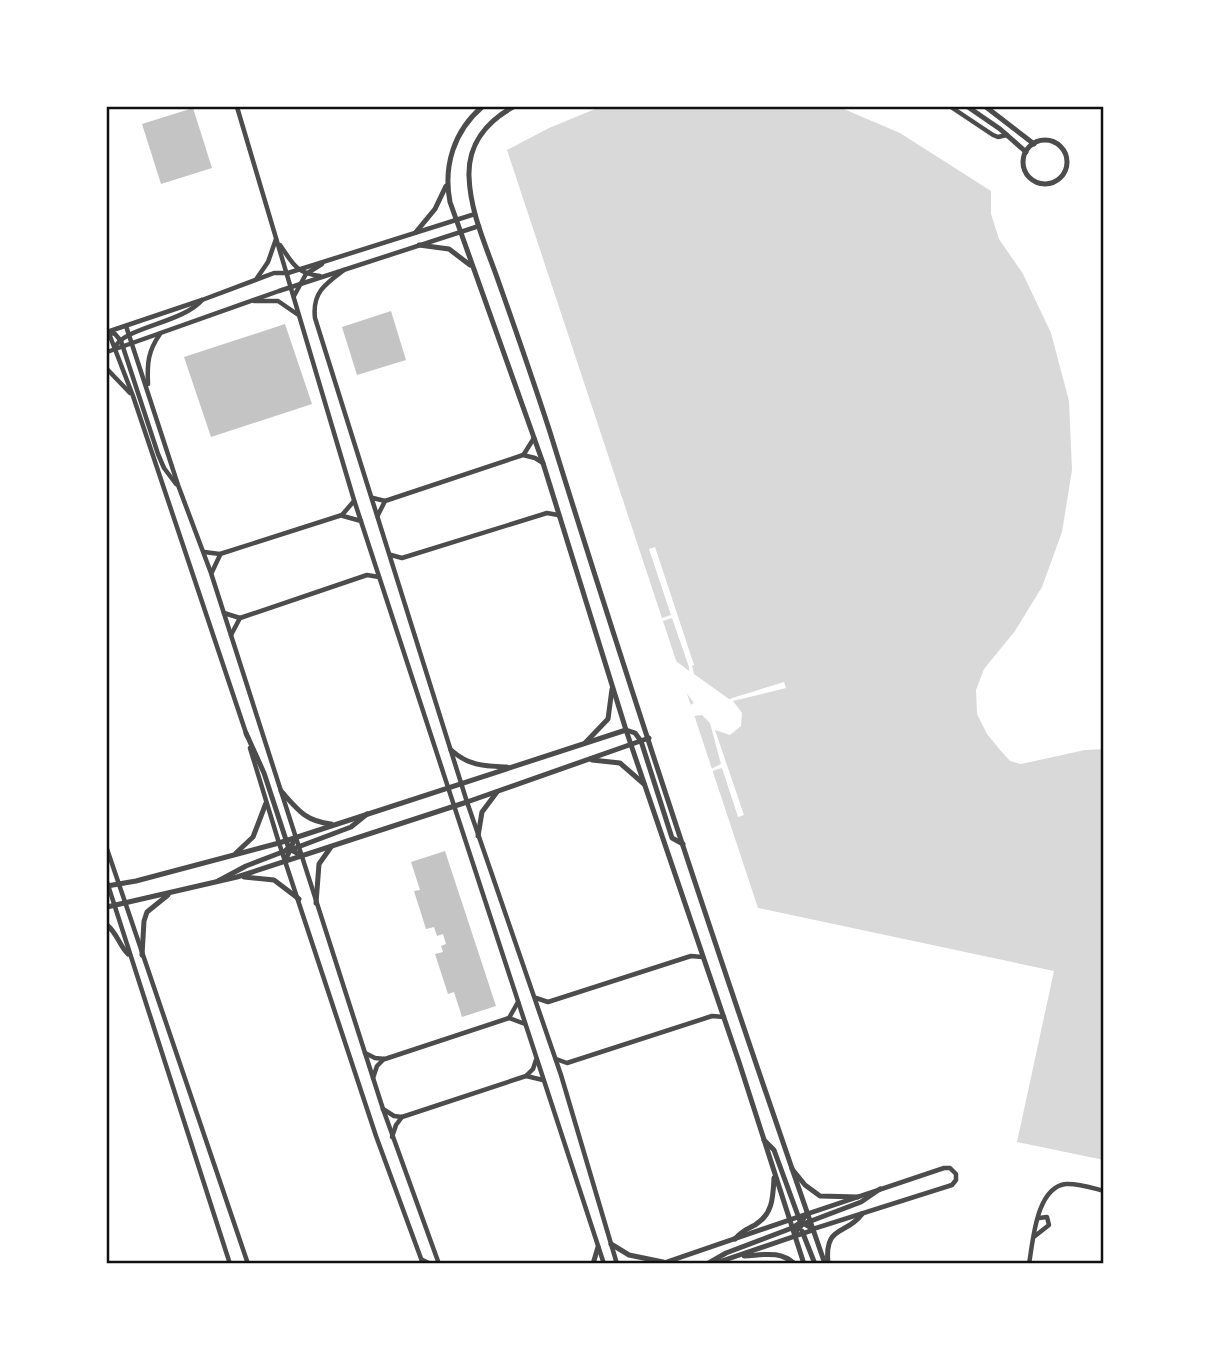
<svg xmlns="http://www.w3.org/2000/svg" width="1211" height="1371" viewBox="0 0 1211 1371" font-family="Montserrat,sans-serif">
	<rect width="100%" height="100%" fill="#fff"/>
	<polygon fill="#d9d9d9" points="600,107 839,107 900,133 991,191 991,214 999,239 1023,274 1051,333 1069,401 1072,470 1062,532 1042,587 1015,631 984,669 976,690 977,714 987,734 1001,751 1010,761 1021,764 1085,750 1104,749 1104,1160 1017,1142 1054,971 758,908 507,150 549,128"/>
	<polygon fill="#fff" points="655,547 694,665 692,666 694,674 729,699 784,682 786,688 733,701 742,713 741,726 730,735 715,730 744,815 738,817 722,768 712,771 711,769 721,764 710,723 702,715 694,716 690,705 694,703 685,691 676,661 689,671 689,667 672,618 663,621 662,618 671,615 649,549"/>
	<g fill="#c4c4c4">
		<polygon points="193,108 212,168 161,184 142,124"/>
		<polygon points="391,311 406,360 357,375 342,327"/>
		<polygon points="285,324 312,404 211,437 184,357"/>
		<polygon points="445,851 496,1006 462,1017 454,992 448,994 435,954 443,952 441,946 446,944 443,934 437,936 434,927 426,929 414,891 420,890 411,862"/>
	</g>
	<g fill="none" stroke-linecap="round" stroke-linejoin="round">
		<g stroke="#4c4c4c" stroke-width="4.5">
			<polyline points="237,107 354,500 604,1264"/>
			<polyline points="951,107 993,135 998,137 1007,135"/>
			<path d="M280 245C293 264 296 273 320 276"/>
			<path d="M344 270C325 284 312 293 315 318L467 802 561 1075 617 1264"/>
			<polyline points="257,278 268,262 276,239"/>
			<polyline points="294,296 306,274 322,264"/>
			<polyline points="254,301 278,301 297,314"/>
			<polyline points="126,326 178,485 211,573 383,1109 439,1264"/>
			<polyline points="108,331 133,396 247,736"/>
			<polyline points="107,332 202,300 274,273 288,273 475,214"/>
			<polyline points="109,332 115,334 121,341 158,454 164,468 176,484"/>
			<path d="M115 348C121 328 183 323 202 300"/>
			<polyline points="107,352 279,291 479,226"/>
			<polyline points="107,369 130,393"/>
			<path d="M148 384C147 363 148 351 160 334"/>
			<polyline points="524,454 534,438"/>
			<polyline points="373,498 385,501 523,455 535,458 543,463"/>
			<polyline points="378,515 385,501"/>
			<polyline points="343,516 361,521"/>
			<polyline points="204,552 220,554 342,515 354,501"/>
			<polyline points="391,555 402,558 547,513 558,515"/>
			<polyline points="212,572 220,555"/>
			<polyline points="224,613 240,618 367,575 379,577"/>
			<polyline points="231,635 240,618"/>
			<polyline points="250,748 279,843 376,1136 423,1264"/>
			<polyline points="107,849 248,1264"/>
			<polyline points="107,882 230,1264"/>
			<polyline points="536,998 548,1002 691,956 702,957"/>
			<polyline points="509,1018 518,1002"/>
			<polyline points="365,1053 375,1058 385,1059 509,1018 525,1024"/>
			<polyline points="556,1059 567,1063 712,1016 724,1017"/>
			<polyline points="526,1076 533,1069 536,1060"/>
			<polyline points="373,1078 377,1066 384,1059"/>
			<polyline points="383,1109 394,1116 402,1117 526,1076 543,1080"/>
			<polyline points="392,1137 396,1125 402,1117"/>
			<polyline points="807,1214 944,1168 950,1168 956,1174 956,1180 952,1185 813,1229"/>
			<polyline points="1035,1236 1049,1225 1047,1217 1039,1218"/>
			<path d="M1029 1264C1033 1242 1036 1187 1066 1184 1078 1183 1092 1188 1104 1191"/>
		</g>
		<g stroke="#4c4c4c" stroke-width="5">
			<path d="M482 107C454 131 443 166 450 202L543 463 626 730 739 1062 804 1264"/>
			<path d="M513 107C486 122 468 145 469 176 470 213 487 248 499 283 516 331 533 380 549 429 636 709 729 988 825 1264"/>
			<polyline points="968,107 1000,129 1026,152"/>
			<polyline points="986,107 1034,144"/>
			<circle cx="1045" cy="162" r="22"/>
			<polyline points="416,232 435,209 446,186"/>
			<polyline points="419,245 449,249 470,265"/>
			<polyline points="626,730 635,733 641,741 672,838 683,844"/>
			<polyline points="246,733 264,773 289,849 301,855"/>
			<polyline points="585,743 608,719 612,689"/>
			<path d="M451 750C469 766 484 766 507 767"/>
			<polyline points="592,760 620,763 644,784"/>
			<path d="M281 791C298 810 305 821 331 824"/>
			<polyline points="478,836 482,812 497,792"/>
			<polyline points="236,853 253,837 266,803"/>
			<polyline points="285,861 290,850 351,827 367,814"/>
			<polyline points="244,877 274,880 299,899"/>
			<polyline points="218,881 246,866 285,851 292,845 295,838"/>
			<polyline points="107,886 136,881 279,843 626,730"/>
			<polyline points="316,903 319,864 331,847"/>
			<polyline points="107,907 237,877 467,802 649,738"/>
			<path d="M107 925C117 933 119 945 128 954"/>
			<polyline points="142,955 144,921 147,912 168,895"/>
			<polyline points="764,1140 774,1150 800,1221 813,1229"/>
			<polyline points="792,1169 805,1185 820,1196 858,1197"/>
			<polyline points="802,1231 815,1264"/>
			<polyline points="795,1236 797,1230 803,1224 861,1202 880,1189"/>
			<path d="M735 1239C741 1232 747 1229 755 1225 773 1214 773 1197 774 1178"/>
			<polyline points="611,1244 629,1255 663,1262"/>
			<path d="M744 1256C764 1255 779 1250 795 1264"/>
			<polyline points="422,1260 430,1264"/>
			<polyline points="593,1264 598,1247"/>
			<polyline points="661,1264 807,1214"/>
			<polyline points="707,1264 726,1253 792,1228 801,1222 807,1214"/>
			<polyline points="713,1264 813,1230"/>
			<path d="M828 1264C824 1224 846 1236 862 1214"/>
		</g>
	</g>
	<rect width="1211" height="1371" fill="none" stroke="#ffffff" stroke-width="217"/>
	<rect x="108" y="108" width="994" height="1154" fill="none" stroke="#111" stroke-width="2.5"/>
</svg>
